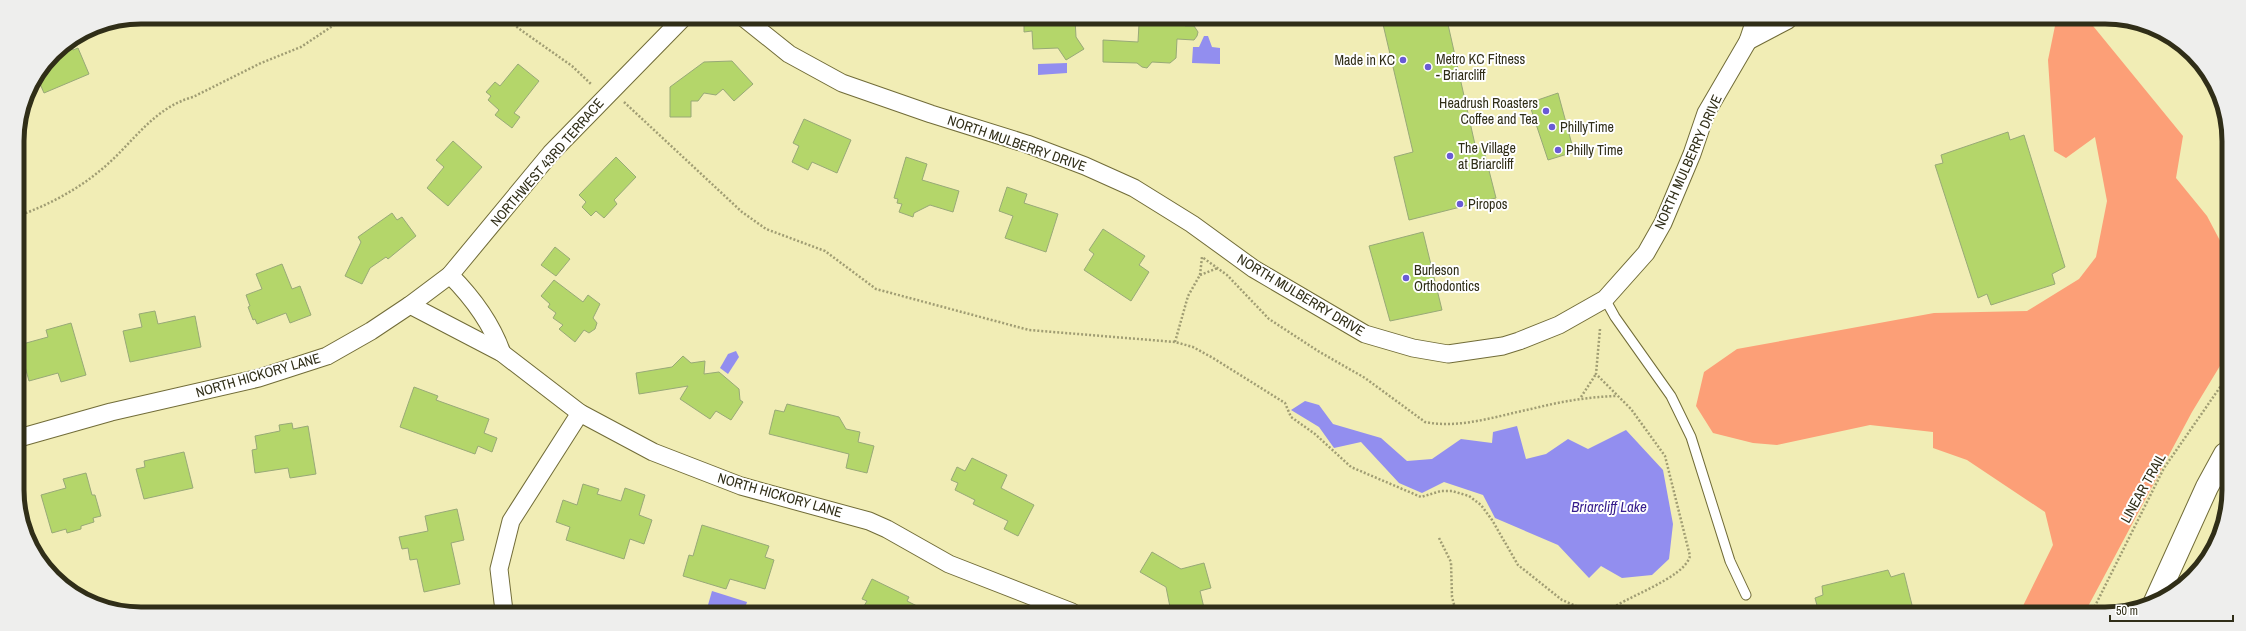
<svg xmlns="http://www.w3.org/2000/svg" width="2246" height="631" viewBox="0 0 2246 631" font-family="'Archivo Narrow',sans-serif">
	<rect width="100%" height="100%" fill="#f1edb5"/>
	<polygon fill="#fc9f77" points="2056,21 2089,21 2183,136 2176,178 2207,216 2226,252 2226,356 2192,412 2084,614 2019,614 2053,545 2045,512 1967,460 1933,448 1933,432 1870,425 1777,445 1753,443 1713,433 1696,406 1704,372 1737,349 1934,313 2027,311 2079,279 2096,257 2107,201 2095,137 2066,158 2054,151 2048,60"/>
	<g fill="#928eef">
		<polygon points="1204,36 1208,36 1212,47 1220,48 1220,64 1192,63 1193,47 1199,47"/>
		<polygon points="1067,63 1067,73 1038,75 1038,64"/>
		<polygon points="736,351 739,357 728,374 720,368 728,354"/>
		<polygon points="1305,401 1319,405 1333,424 1381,438 1407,461 1432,459 1461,439 1492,443 1493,432 1517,426 1526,459 1546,454 1568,439 1588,449 1626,430 1663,470 1673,524 1669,559 1652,575 1622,578 1601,566 1589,578 1558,545 1495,518 1483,495 1444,482 1422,493 1399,483 1361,442 1334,448 1319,427 1291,410"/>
		<polygon points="712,591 747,602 744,611 727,611 708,605"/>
	</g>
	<g fill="#b4d66a" stroke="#98a977">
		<polygon points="1024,19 1075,19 1076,37 1084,49 1066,60 1058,48 1033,49 1032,31 1024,32"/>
		<polygon points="1159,19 1185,21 1185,26 1194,26 1198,32 1197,36 1194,40 1177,39 1176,58 1170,63 1152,62 1147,68 1142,67 1137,63 1103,62 1103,40 1138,42 1139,24 1143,20 1158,21"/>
		<polygon points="1382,20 1447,20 1476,149 1483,147 1496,198 1409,220 1394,157 1413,152"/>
		<polygon points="70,42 73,50 78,48 89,74 44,93 37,77 53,53"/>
		<polygon points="732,61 753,84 734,101 723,89 716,95 704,93 698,101 691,101 691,117 670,117 670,87 704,62"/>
		<polygon points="518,64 539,81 514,113 520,117 512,128 495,115 499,110 488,100 491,96 486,92 495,82 500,86"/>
		<polygon points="1558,93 1574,152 1548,160 1529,103"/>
		<polygon points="804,119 851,140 837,173 812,162 808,170 792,162 799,146 793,143"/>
		<polygon points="2008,132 2010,140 2024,135 2065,267 2052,274 2055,284 1991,305 1987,294 1978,298 1935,165 1943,163 1941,155"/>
		<polygon points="453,141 482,167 448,206 427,188 444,167 436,160"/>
		<polygon points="616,157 636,177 614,200 617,204 604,218 596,211 591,216 582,207 586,202 579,195"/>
		<polygon points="906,157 927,164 922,180 959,191 953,212 930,205 914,213 913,217 899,212 902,204 897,203 898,199 894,198"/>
		<polygon points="1007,187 1027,194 1024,203 1058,214 1046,252 1005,238 1013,216 999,211"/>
		<polygon points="392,213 397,220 402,217 416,236 388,259 386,257 370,268 362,284 345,276 361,242 358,237"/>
		<polygon points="1103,229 1145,256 1139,265 1149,272 1131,301 1084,270 1094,254 1089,250"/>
		<polygon points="1423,232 1442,310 1390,321 1369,246"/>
		<polygon points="555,247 570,259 556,276 541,265"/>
		<polygon points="282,264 292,289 300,286 311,315 290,323 286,313 257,324 255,319 253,320 248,307 250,306 246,295 262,289 256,274"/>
		<polygon points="554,280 583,302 588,295 600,304 593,318 597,323 595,329 589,333 584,330 575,342 559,329 563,325 553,318 556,313 548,307 550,304 541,296"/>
		<polygon points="155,311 158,324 195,316 201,347 130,362 123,331 142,327 139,314"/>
		<polygon points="71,323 86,375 61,382 58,373 29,381 19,345 48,337 46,330"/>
		<polygon points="683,356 691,363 705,361 704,374 719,372 739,389 740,400 743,402 731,420 716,411 710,419 680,399 688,386 639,394 636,373 672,367"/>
		<polygon points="414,387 438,396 436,400 489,419 484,433 497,438 492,452 478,446 475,454 400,427"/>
		<polygon points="787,404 839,417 846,429 860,432 858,442 874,446 867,473 846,468 849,454 769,434 775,410 784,412"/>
		<polygon points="292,423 293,429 308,426 316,474 290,478 288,468 255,473 252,450 257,449 255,436 280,431 279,425"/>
		<polygon points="184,452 193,488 144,499 136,469 145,467 144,461"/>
		<polygon points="972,458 1007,475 1001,488 1034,505 1018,536 1004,529 1008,521 973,504 975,500 955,490 958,483 951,480 957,467 965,471"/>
		<polygon points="86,473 92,495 95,495 101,516 93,518 94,522 81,526 81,529 67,533 66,529 52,533 41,495 66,488 63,479"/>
		<polygon points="583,484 599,489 597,494 621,501 625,488 645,495 639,515 652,520 644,544 630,539 624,559 566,540 570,527 556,522 563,500 577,505"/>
		<polygon points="457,509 464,540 451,543 460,584 424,592 417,559 410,560 408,548 402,549 399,537 428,531 425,516"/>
		<polygon points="702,525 769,546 765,557 774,560 765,589 730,579 726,589 683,576 689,555 693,556"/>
		<polygon points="1152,552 1181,569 1204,563 1211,588 1200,591 1205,612 1171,612 1166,587 1140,572"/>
		<polygon points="1888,570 1891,577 1904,573 1914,613 1819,613 1815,598 1823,595 1822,586"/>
		<polygon points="872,579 909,597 907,601 927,611 861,611 867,601 862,599"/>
	</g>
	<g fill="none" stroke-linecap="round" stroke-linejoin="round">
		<defs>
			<polyline id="lane" points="1605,299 1615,317 1671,396 1691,437 1730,561 1746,595"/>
			<g id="street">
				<polyline points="744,18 789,54 842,83 931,114 1027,144 1085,166 1134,188 1192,224 1254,269 1365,334 1413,348 1448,354 1503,346 1519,341 1559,325 1605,299 1646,253 1663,223 1692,154 1706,113 1748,41 1755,20"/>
				<polyline points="1748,41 1788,20"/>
				<path d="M450 275C473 298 491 322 502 353"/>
				<polyline points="410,305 502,353 580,413 653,452 741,486 869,521 887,529 949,564 1072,612"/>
				<polyline points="19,438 111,412 259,378 327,356 371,331 410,305 450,275 551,153 683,18"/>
				<polyline points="504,611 499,569 511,521 580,413"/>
			</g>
			<polyline id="secondary" points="2154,604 2207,487 2225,454"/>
		</defs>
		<use href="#lane" stroke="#716c38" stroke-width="11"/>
		<use href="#street" stroke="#716c38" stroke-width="19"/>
		<use href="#secondary" stroke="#716c38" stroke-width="24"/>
		<g stroke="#a09d73" stroke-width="2.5" stroke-dasharray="2 2" stroke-linecap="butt">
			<polyline points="508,18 518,28 572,66 591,84"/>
			<polyline points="2125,21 2156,29"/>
			<polyline points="624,102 742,212 766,229 825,251 876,289 1029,330 1175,342 1193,347 1213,358 1285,403 1291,417 1315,434 1351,467 1421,497 1441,491 1452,491 1469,496 1481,505 1492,520 1518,565 1562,600 1583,609 1611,608"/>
			<path d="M18 216C51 204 83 187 110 162 136 138 156 107 193 97L261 63 301 47 346 17"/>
			<path d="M1200 275 1202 257 1227 275 1269 319 1318 351 1365 378 1425 422C1460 429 1497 416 1531 409 1559 402 1586 397 1616 396"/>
			<path d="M1600 329 1596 374 1631 409 1665 456 1690 556C1684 579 1624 597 1605 613"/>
			<polyline points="1175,342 1188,296 1200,275 1218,268"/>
			<polyline points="1581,397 1596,374"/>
			<polyline points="1439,538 1451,562 1452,597 1456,612"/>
			<polyline points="2091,614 2164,468 2225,380"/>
		</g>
		<use href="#lane" stroke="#fff" stroke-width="9"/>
		<use href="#street" stroke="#fff" stroke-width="17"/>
		<use href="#secondary" stroke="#fff" stroke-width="22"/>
	</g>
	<g fill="#695bd5" stroke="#fff" stroke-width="1.5">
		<circle cx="1403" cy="60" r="4"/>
		<circle cx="1428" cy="67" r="4"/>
		<circle cx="1546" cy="111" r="4"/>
		<circle cx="1552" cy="127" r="4"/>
		<circle cx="1558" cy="150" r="4"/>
		<circle cx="1450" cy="156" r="4"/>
		<circle cx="1460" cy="204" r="4"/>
		<circle cx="1406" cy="278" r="4"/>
	</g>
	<g text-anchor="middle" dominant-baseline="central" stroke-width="4" stroke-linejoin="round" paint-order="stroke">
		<g font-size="14" fill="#302e18" stroke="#fff" text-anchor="start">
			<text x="1436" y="59">Metro KC Fitness<tspan x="1436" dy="16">- Briarcliff</tspan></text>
			<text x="1395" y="60" text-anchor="end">Made in KC</text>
			<text x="1538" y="103" text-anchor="end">Headrush Roasters<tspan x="1538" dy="16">Coffee and Tea</tspan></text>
			<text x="1560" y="127">PhillyTime</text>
			<text x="1458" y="148">The Village<tspan x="1458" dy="16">at Briarcliff</tspan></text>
			<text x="1566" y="150">Philly Time</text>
			<text x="1468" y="204">Piropos</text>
			<text x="1414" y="270">Burleson<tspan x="1414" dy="16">Orthodontics</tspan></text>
		</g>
		<g font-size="14" fill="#302e18" stroke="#fff">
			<text transform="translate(1017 143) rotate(19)">NORTH MULBERRY DRIVE</text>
			<text transform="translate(547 162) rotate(-49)">NORTHWEST 43RD TERRACE</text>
			<text transform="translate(1688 162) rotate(-66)">NORTH MULBERRY DRIVE</text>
			<text transform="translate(1301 295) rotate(31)">NORTH MULBERRY DRIVE</text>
			<text transform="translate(258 375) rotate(-16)">NORTH HICKORY LANE</text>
			<text transform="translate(2143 488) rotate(-61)">LINEAR TRAIL</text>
			<text transform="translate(780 495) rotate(16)">NORTH HICKORY LANE</text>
		</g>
		<g font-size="15" font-style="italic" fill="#351b8b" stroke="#fff">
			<text x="1609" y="506">Briarcliff Lake</text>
		</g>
	</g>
	<path d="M0 0H2246V631H0ZM141 24H2105A117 117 0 0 1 2222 141V490A117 117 0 0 1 2105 607H141A117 117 0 0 1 24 490V141A117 117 0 0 1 141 24Z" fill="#eeeeed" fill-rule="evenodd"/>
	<path fill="none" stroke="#302e18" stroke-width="5" d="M141 24H2105A117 117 0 0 1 2222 141V490A117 117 0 0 1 2105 607H141A117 117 0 0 1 24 490V141A117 117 0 0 1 141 24Z"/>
	<path d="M2110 615v6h123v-6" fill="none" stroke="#302e18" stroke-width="2"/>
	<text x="2116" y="615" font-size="12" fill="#302e18" stroke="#ffffff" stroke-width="3" paint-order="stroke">50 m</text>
</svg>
